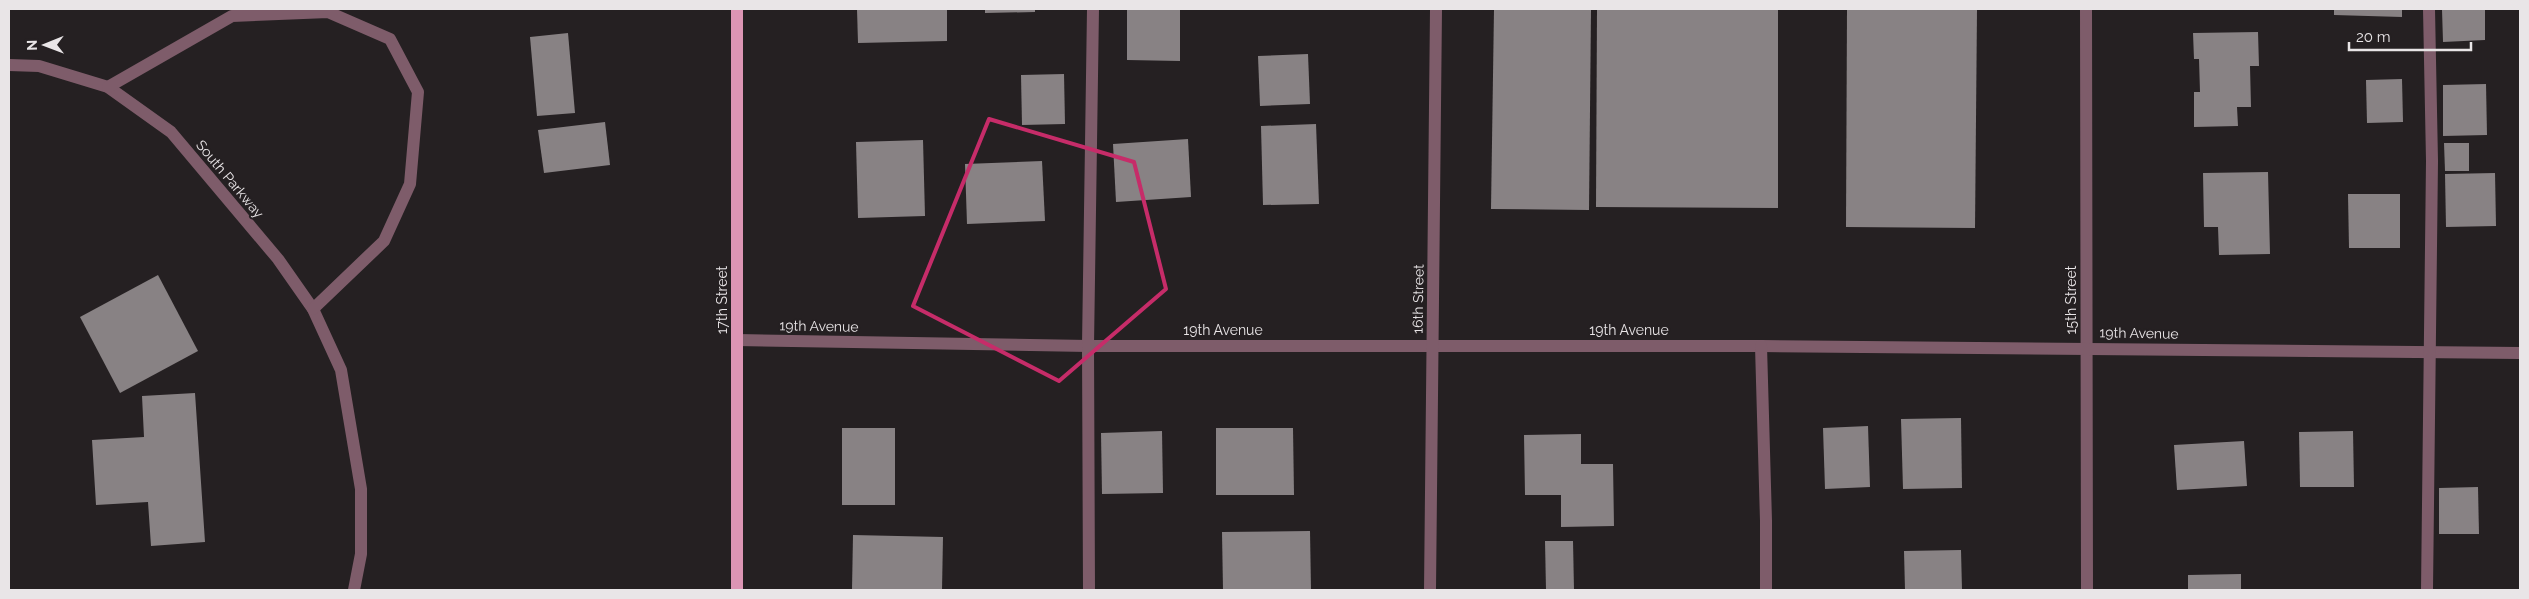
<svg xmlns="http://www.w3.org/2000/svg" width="2529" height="599" viewBox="0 0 2529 599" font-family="Raleway,sans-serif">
	<rect width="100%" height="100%" fill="#252022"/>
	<g fill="#888284">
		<polygon points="857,9 947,9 947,41 858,43"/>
		<polygon points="985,9 1035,9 1035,12 985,13"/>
		<polygon points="1127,9 1180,9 1180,61 1127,60"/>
		<polygon points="1494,9 1591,9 1589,210 1491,209"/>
		<polygon points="1597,9 1778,9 1778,208 1596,207"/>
		<polygon points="1847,9 1977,9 1975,228 1846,227"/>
		<polygon points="2334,9 2402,9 2402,17 2334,15"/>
		<polygon points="2442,9 2485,9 2485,40 2443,42"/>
		<polygon points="2258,32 2259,66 2250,66 2251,107 2237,107 2238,126 2194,127 2194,92 2200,92 2199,59 2194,59 2193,33"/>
		<polygon points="568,33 575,113 537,116 530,37"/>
		<polygon points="1308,54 1310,104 1260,106 1258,56"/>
		<polygon points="1064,74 1065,124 1022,125 1021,75"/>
		<polygon points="2402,79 2403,122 2367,123 2366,80"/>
		<polygon points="2486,84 2487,135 2443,136 2443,85"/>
		<polygon points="605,122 610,165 544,173 538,130"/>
		<polygon points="1316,124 1319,204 1263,205 1261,126"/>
		<polygon points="1188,139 1191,197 1116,202 1113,144"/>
		<polygon points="923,140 925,216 858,218 856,142"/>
		<polygon points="2444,143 2469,143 2469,171 2445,171"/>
		<polygon points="1042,161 1045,221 967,224 965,164"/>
		<polygon points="2268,172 2270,254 2219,255 2218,227 2204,227 2203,173"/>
		<polygon points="2495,173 2496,226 2446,227 2445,174"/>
		<polygon points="2348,194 2400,194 2400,248 2349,248"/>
		<polygon points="158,275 198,351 120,393 80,317"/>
		<polygon points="195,393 205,542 151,546 148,502 96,505 92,440 144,437 142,396"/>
		<polygon points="1961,418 1962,488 1903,489 1901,419"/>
		<polygon points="1868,426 1870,487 1825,489 1823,428"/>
		<rect x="842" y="428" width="53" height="77"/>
		<polygon points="1216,428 1293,428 1294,495 1216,495"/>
		<polygon points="1162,431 1163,493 1102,494 1101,433"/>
		<polygon points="2353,431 2354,487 2300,487 2299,432"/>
		<polygon points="1581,434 1581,464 1613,464 1614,526 1561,527 1561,495 1525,495 1524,435"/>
		<polygon points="2244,441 2247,486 2177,490 2174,445"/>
		<polygon points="2478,487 2479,534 2439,534 2439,488"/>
		<polygon points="1310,531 1311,590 1223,590 1222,532"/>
		<polygon points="853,535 943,537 942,590 852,590"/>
		<polygon points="1545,541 1573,541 1574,590 1546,590"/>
		<polygon points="1961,550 1962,590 1905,590 1904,551"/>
		<polygon points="2241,574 2241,590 2188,590 2188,575"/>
	</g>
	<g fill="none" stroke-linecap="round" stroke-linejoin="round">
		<g stroke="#7e5c6a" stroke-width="12">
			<polyline points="2086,9 2087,590"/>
			<polyline points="9,65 39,66 108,87 171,132 278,259 313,309 341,370 361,489 361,554 354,590"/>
			<polyline points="108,87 232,16 328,12 390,39 418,92 410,184 384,241 313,309"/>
			<polyline points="737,340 1088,346 1761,346 2520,353"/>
			<polyline points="1761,346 1766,521 1766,590"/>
			<polyline points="1089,590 1088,346 1093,9"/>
			<polyline points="1430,590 1436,9"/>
			<polyline points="2427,590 2432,161 2429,9"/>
		</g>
		<polyline stroke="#dc95b4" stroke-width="12" points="737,9 737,590"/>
	</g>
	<path fill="none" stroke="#c62c69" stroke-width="4" stroke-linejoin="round" d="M989 119 1134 162 1166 289 1059 381 913 306Z"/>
	<g text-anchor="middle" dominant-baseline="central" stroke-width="4" stroke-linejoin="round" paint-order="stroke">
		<g font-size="14" fill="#e9e5e7" stroke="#252022">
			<text transform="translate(230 179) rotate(50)">South Parkway</text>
			<text transform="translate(1418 299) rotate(-89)">16th Street</text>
			<text transform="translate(722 300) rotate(-90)">17th Street</text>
			<text transform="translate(2071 300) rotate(-90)">15th Street</text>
			<text transform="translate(819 326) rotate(1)">19th Avenue</text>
			<text x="1223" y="330">19th Avenue</text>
			<text x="1629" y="330">19th Avenue</text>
			<text transform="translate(2139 333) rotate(1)">19th Avenue</text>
		</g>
	</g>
	<rect width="2529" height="599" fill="none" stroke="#e9e5e7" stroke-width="20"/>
	<g transform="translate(45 45) rotate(269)" stroke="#252022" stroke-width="4" paint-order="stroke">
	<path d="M0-4L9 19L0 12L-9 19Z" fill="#e9e5e7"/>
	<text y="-8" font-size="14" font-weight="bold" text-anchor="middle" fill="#e9e5e7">N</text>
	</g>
	<path d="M2349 42v8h122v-8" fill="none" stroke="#e9e5e7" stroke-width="2.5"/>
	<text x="2356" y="42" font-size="15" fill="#e9e5e7" stroke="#252022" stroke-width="4" paint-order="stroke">20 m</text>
</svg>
